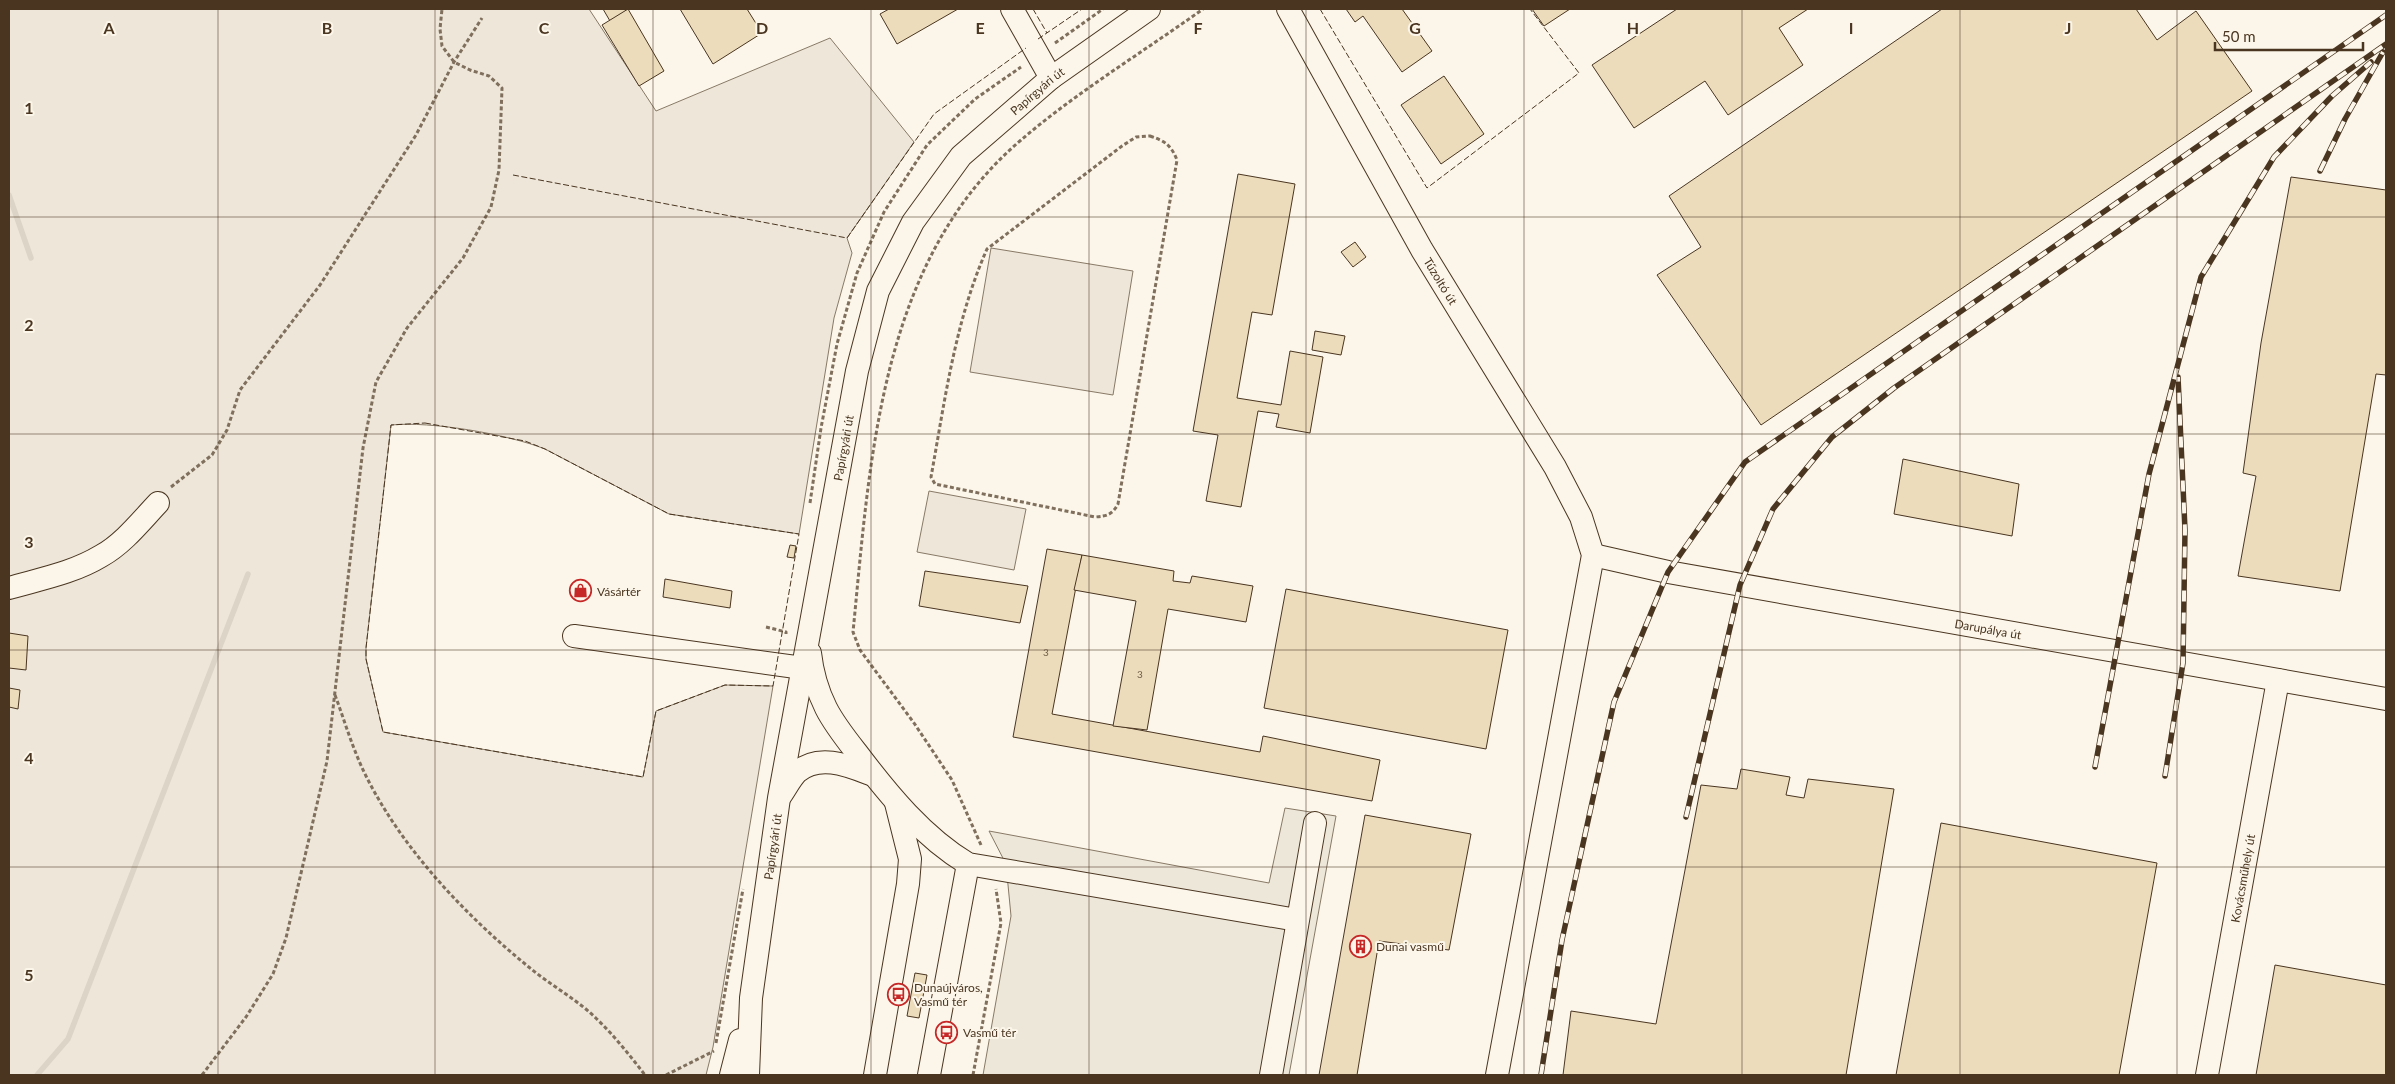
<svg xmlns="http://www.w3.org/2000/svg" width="2395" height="1084" viewBox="0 0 2395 1084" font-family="Lato,sans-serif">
	<rect width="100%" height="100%" fill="#fbf6e9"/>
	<g fill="#ede6d9" stroke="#887966">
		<path d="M9 9H589L656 111 830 38 914 142 847 238 852 253 834 318 799 534 669 514 545 449C507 434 431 421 391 425L366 648V659L383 732 643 777 656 711 725 685 773 686 713 1047 706 1075H9Z"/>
		<polygon points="991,248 1133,271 1113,395 970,372"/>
		<polygon points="929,491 1026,509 1014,570 917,552"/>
	</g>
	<polygon fill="#ede7d9" stroke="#887966" points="1285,808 1336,816 1289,1075 983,1075 1011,916 1006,864 989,831 1269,883"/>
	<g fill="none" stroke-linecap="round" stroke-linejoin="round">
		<g stroke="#dcd4c6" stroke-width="5.5">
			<polyline points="9,195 31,258"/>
			<polyline points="37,1075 68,1039 248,574"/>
		</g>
	</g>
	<g fill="#ecdcbc" stroke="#4a3520">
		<polygon points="603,9 629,9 610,21"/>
		<polygon points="628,9 664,71 639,86 602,25"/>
		<polygon points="680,9 747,9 762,33 713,64"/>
		<polygon points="889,9 958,9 897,44 880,14"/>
		<polygon points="1346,9 1402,9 1432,51 1402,72 1363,16 1355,22"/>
		<polygon points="1532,9 1570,9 1544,26"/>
		<polygon points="1677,9 1808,9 1779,28 1803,65 1728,115 1705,81 1634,128 1592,65"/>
		<polygon points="1942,9 2136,9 2157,40 2196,11 2252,91 1761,425 1657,275 1701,247 1669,196"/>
		<polygon points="1444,76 1484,134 1441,164 1401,105"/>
		<polygon points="1238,174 1295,184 1272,315 1252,312 1237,398 1281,405 1290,351 1323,357 1310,433 1276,427 1279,414 1258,411 1241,507 1206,501 1218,435 1193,431"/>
		<polygon points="2291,177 2386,190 2386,375 2376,374 2340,591 2238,576 2256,476 2243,473 2261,343"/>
		<polygon points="1355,242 1366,257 1353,267 1341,252"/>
		<polygon points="1315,331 1345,336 1341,355 1312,350"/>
		<polygon points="1903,459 2019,484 2012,536 1894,514"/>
		<polygon points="790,545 796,546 794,558 787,557"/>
		<polygon points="1047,549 1082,555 1052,714 1260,752 1263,736 1380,760 1372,801 1013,737"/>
		<polygon points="1082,555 1174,571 1173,581 1190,583 1192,576 1253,586 1246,622 1168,609 1147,730 1113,726 1136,601 1074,590"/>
		<polygon points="925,571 1028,586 1020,623 919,606"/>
		<polygon points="665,579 732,591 730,608 663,597"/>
		<polygon points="1286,589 1508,630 1486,749 1264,708"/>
		<polygon points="9,633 28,636 26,670 9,668"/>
		<polygon points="9,688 20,690 18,709 9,707"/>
		<polygon points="1741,769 1790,777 1786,795 1804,798 1808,779 1894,789 1846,1075 1563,1075 1571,1011 1656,1024 1701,785 1737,789"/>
		<polygon points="1365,815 1471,834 1449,950 1379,941 1357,1075 1319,1075"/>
		<polygon points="1941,823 2157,863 2119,1075 1896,1075"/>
		<polygon points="2275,965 2386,985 2386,1075 2256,1075"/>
		<polygon points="915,973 927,975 919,1018 907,1016"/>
	</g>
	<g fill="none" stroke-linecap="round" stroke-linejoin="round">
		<defs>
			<g id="minor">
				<polyline points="1012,9 1051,78"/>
				<path id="s1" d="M1288 9 1422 250 1555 467 1581 517 1593 555 1497 1075"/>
				<path id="s2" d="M1593 555 1668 572 2386 699"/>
				<path d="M9 588C40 579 73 573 101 556 123 544 141 521 158 503"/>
				<polyline points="574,636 803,668"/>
				<path d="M810 653C812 671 818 692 826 708 834 724 846 739 857 753 888 794 923 837 968 864L1297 920"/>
				<path d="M781 795C786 788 791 778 797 772 820 753 849 766 873 775"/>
				<polyline points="731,1075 740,1040"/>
				<path id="s3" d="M748 1075 751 998 779 798 857 371 878 291 913 222 961 156 1051 78 1149 9"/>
				<polyline points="875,1075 908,884 910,859 896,803"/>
				<polyline points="929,1075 968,864"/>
				<polyline points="1271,1075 1315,823"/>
				<path id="s4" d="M2207 1075 2278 680"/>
			</g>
		</defs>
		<use href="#minor" stroke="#4a3520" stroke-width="24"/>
		<g stroke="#7f6f5c" stroke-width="3" stroke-dasharray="4 2.5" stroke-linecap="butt">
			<polyline points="1055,43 1103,9"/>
			<path d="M1150 136C1165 141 1171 145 1177 160L1118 504C1112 515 1107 516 1095 517L935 484 931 477C945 400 955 321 987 249L1122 146 1136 137Z"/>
			<polyline points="171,487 212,455 227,430 240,390 320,285 416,135 454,62 482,18"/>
			<polyline points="810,503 821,428 837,344 857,273 884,212 927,145 975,99 1021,67"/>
			<polyline points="766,627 786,632 786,634"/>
			<path d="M335 695C345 722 353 750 366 776 403 850 466 916 530 968 548 983 569 995 587 1010 609 1029 628 1053 645 1075"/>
			<path d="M981 845 952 780 914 723 860 650 853 632C870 461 879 261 1021 140 1077 92 1143 52 1203 9"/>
			<polyline points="716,1043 743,889"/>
			<polyline points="202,1075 246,1017 273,974 286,938 327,761 363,448 376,382 407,328 463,258 491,207 499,170 502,88 489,76 470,70 454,62 442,46 440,29 442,9"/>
			<polyline points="666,1075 714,1051"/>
			<polyline points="973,1075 1001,923 996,889"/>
		</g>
		<use href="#minor" stroke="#fbf6e9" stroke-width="22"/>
		<defs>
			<g id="rail">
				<polyline points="2320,171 2345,119 2383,52"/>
				<polyline points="2095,767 2149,474 2201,277 2274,157 2332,96 2371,62"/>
				<polyline points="2165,776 2183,663 2185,530 2178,377"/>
				<polyline points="1686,817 1740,585 1773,509 1832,437 1894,388 2386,44"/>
				<polyline points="1541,1075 1562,940 1614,702 1668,572 1745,462 2386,15"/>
			</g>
		</defs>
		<use href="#rail" stroke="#4a3520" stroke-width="5.5"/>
		<use href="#rail" stroke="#fbf6e9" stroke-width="4" stroke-dasharray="11" stroke-linecap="butt"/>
		<g stroke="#4a3520" stroke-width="1" stroke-dasharray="6 2.5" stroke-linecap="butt">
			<polyline points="1033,9 1047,33"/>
			<polyline points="1320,9 1427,188 1579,73 1530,9"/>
			<polyline points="1038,39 1082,9"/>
			<polyline points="513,175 847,238 934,114 1026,48"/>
			<polygon points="425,423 525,441 545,449 669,514 799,534 773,686 725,685 656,711 643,777 383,732 366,659 366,648 391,425"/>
		</g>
	</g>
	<path fill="none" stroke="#4a3520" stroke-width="1" stroke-opacity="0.55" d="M218 9V1075M435 9V1075M653 9V1075M871 9V1075M1089 9V1075M1306 9V1075M1524 9V1075M1742 9V1075M1960 9V1075M2177 9V1075M9 217H2386M9 434H2386M9 650H2386M9 867H2386"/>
	<defs>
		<symbol id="shop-ring" viewBox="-11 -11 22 22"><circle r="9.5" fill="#fbf6e9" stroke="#c62828" stroke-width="1.5"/><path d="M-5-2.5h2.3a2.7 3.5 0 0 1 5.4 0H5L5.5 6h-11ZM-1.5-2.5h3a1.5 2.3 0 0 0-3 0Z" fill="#c62828"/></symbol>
		<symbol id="building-ring" viewBox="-11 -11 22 22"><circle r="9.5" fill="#fbf6e9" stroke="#c62828" stroke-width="1.5"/><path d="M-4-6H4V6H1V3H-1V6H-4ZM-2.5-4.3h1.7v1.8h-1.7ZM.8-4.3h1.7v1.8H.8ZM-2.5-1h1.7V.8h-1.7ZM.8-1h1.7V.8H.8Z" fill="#c62828"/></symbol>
		<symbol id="bus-ring" viewBox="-11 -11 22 22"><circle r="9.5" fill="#fbf6e9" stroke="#c62828" stroke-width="1.5"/><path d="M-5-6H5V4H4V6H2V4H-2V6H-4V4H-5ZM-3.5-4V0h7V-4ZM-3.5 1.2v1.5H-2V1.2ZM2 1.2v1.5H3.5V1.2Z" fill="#c62828"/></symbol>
	</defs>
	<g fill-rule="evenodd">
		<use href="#shop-ring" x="568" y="578" width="25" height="25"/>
		<use href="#building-ring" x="1348" y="934" width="25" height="25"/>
		<use href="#bus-ring" x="886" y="982" width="25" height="25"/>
		<use href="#bus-ring" x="934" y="1020" width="25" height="25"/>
	</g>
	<g text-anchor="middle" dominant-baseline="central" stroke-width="4" stroke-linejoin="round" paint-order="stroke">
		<g font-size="10" fill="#725f47">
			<text x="1046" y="652">3</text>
			<text x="1140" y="674">3</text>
		</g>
		<g font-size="12" fill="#4a3520" stroke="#fbf6e9">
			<text stroke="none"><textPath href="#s3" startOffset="1055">Papírgyári út</textPath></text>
			<text stroke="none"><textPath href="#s1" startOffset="312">Tűzoltó út</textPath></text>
			<text stroke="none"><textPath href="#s3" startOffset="635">Papírgyári út</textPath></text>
			<text stroke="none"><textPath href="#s2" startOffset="402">Darupálya út</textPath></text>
			<text stroke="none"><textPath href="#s3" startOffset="230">Papírgyári út</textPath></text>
			<text stroke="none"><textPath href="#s4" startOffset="200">Kovácsműhely út</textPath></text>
		</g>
		<g font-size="12" fill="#4a3520" stroke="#fbf6e9" text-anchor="start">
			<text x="597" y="591">Vásártér</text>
			<text x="1376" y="946">Dunai vasmű</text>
			<text x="914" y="987">Dunaújváros,<tspan x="914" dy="14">Vasmű tér</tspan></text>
			<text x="963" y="1032">Vasmű tér</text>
		</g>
	</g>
	<g font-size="16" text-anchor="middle" font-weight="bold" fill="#4a3520" stroke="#fbf6e9" stroke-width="4" stroke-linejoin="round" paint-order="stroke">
		<text x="109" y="34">A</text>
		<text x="327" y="34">B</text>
		<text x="544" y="34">C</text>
		<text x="762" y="34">D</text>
		<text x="980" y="34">E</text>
		<text x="1198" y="34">F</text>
		<text x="1415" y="34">G</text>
		<text x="1633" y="34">H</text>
		<text x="1851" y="34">I</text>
		<text x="2068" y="34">J</text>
		<text x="29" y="114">1</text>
		<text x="29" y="331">2</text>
		<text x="29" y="548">3</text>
		<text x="29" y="764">4</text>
		<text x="29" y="981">5</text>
	</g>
	<rect width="2395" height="1084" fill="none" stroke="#4a3520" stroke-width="20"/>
	<path d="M2215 42v8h148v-8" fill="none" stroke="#4a3520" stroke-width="2.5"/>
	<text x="2222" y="42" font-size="15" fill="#4a3520" stroke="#fbf6e9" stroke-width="4" paint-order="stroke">50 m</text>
</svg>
